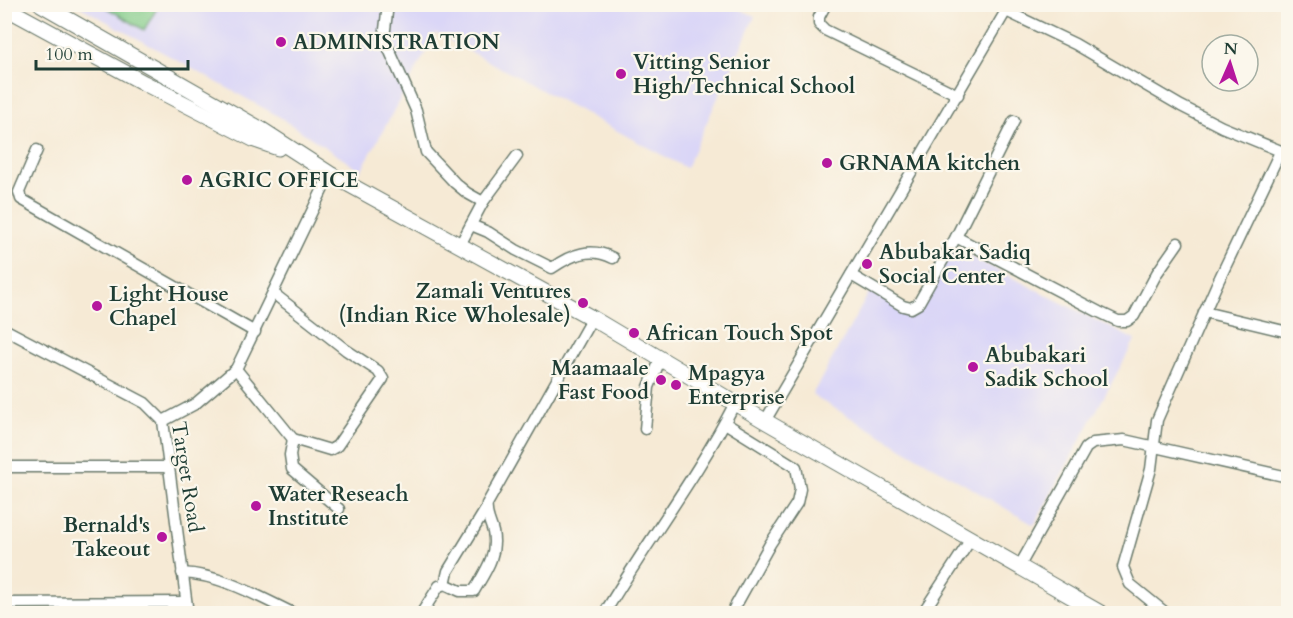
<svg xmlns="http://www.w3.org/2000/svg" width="1293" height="618" viewBox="0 0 1293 618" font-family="Cardo,serif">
	<rect width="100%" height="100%" fill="#fbf7ec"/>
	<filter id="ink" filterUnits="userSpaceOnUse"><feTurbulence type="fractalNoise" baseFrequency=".0167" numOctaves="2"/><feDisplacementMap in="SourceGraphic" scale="12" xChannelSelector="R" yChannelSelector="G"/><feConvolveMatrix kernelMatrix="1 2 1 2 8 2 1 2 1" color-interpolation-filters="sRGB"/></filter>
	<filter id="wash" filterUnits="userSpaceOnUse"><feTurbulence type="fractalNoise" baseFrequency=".008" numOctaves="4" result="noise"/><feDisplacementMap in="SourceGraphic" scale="24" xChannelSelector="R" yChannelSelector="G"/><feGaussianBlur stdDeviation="1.35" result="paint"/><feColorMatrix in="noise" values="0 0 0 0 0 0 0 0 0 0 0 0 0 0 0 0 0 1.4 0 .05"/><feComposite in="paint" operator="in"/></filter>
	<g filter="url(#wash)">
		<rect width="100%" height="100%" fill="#f6ead5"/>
		<g fill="#dad6f7">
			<polygon points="727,4 755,16 686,168 436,33 361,171 278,116 77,5"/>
			<polygon points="954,248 1135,340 1034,525 812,395 870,291 915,314"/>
		</g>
		<polygon fill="#81cb88" stroke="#50845e" stroke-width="1.5" points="102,5 159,5 144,30"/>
	</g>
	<g filter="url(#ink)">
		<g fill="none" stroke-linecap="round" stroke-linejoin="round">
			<defs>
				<g id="minor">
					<polyline points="388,4 384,38 416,110 426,152 455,183 467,193 483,202"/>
					<polyline points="826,4 819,17 819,24 825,30 958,95"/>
					<polyline points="1006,11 1075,44 1181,106 1222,127 1288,154"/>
					<polyline points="37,150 19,192 21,199 255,332"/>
					<path d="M471 225 488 232 516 250 552 268C572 254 591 247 613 258"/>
					<polyline points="956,237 1099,312 1118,321 1127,321 1134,316 1157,273 1178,243"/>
					<polyline points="460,245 483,202 517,156"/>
					<polyline points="851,275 903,306 911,308 918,304 956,237 1014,121"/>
					<polyline points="1204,312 1288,332"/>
					<polyline points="4,329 145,403 163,421 188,614"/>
					<polyline points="236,369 293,439 330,450 337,446 383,379 378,371 346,350 273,293"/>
					<polyline points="163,421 195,404 236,369 330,174"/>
					<polyline points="765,421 1010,4"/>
					<polyline points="725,423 796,467 800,489 797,503 770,544 731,614"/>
					<polyline points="645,429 649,387 660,360"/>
					<polyline points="293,439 290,455 292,469 339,509"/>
					<polyline points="4,467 167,467"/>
					<polyline points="1019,567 1086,448 1093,443 1124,440 1288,477"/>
					<path d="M182 573C223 575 259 597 295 614"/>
					<polyline points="445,584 448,571 486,509"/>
					<polyline points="4,603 186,602"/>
					<path d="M421 614 439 586 445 584 460 591H474C485 572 498 555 493 532 491 523 485 514 487 504L592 318"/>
					<path d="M604 614C646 543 697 477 735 403"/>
					<polyline points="922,614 971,539"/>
					<polyline points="1167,614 1130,584 1123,567 1151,469 1157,420 1216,286 1280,152"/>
				</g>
				<g id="highway">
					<polyline points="41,4 262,130 330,174 592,318 765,421 1102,614"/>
					<polyline points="4,7 144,83 255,140 278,148"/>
				</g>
			</defs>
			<use href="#minor" stroke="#6a7a6c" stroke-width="13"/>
			<use href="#highway" stroke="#6a7a6c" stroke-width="17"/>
			<use href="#minor" stroke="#fff" stroke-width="10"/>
			<use href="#highway" stroke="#fff" stroke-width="15"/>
		</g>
	</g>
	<g fill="#b5179e" stroke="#fbf7ec" stroke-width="2">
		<circle cx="281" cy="42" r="6"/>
		<circle cx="621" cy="74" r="6"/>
		<circle cx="827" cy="163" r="6"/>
		<circle cx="187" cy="180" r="6"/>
		<circle cx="867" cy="264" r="6"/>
		<circle cx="583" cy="303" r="6"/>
		<circle cx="97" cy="306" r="6"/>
		<circle cx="634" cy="333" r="6"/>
		<circle cx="973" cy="367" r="6"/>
		<circle cx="661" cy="380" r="6"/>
		<circle cx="676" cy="385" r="6"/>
		<circle cx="256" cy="506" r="6"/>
		<circle cx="162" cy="537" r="6"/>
	</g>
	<g text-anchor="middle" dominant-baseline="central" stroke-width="4.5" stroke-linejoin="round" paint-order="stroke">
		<g font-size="21" font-weight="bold" fill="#1f3d34" stroke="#fbf7ec" text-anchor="start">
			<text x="293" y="42">ADMINISTRATION</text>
			<text x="633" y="62">Vitting Senior<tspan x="633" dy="24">High/Technical School</tspan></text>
			<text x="839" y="163">GRNAMA kitchen</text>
			<text x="199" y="180">AGRIC OFFICE</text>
			<text x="879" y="252">Abubakar Sadiq<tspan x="879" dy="24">Social Center</tspan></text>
			<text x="571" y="291" text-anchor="end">Zamali Ventures<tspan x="571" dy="24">(Indian Rice Wholesale)</tspan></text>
			<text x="109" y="294">Light House<tspan x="109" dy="24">Chapel</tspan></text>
			<text x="646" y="333">African Touch Spot</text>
			<text x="985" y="355">Abubakari<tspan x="985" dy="24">Sadik School</tspan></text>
			<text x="649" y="368" text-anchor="end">Maamaale<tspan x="649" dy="24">Fast Food</tspan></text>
			<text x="688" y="373">Mpagya<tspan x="688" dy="24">Enterprise</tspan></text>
			<text x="268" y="494">Water Reseach<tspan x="268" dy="24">Institute</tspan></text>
			<text x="150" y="525" text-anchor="end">Bernald's<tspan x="150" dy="24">Takeout</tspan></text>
		</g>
		<g font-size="21" fill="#1f3d34" stroke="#fbf7ec">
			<text transform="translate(187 477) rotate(81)">Target Road</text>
		</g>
	</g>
	<rect width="1293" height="618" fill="none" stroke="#fbf7ec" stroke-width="24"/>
	<g transform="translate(1230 63) rotate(3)"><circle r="28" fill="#fbf7ec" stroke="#a3ada2" stroke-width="1.5"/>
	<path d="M0-4.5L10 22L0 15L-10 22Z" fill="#b5179e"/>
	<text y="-9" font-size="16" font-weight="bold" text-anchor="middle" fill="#1f3d34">N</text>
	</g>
	<path d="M36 60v9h152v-9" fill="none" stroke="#1f3d34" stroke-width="3"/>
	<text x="45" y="60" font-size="18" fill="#1f3d34" stroke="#fbf7ec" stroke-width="4.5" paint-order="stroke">100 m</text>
</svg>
